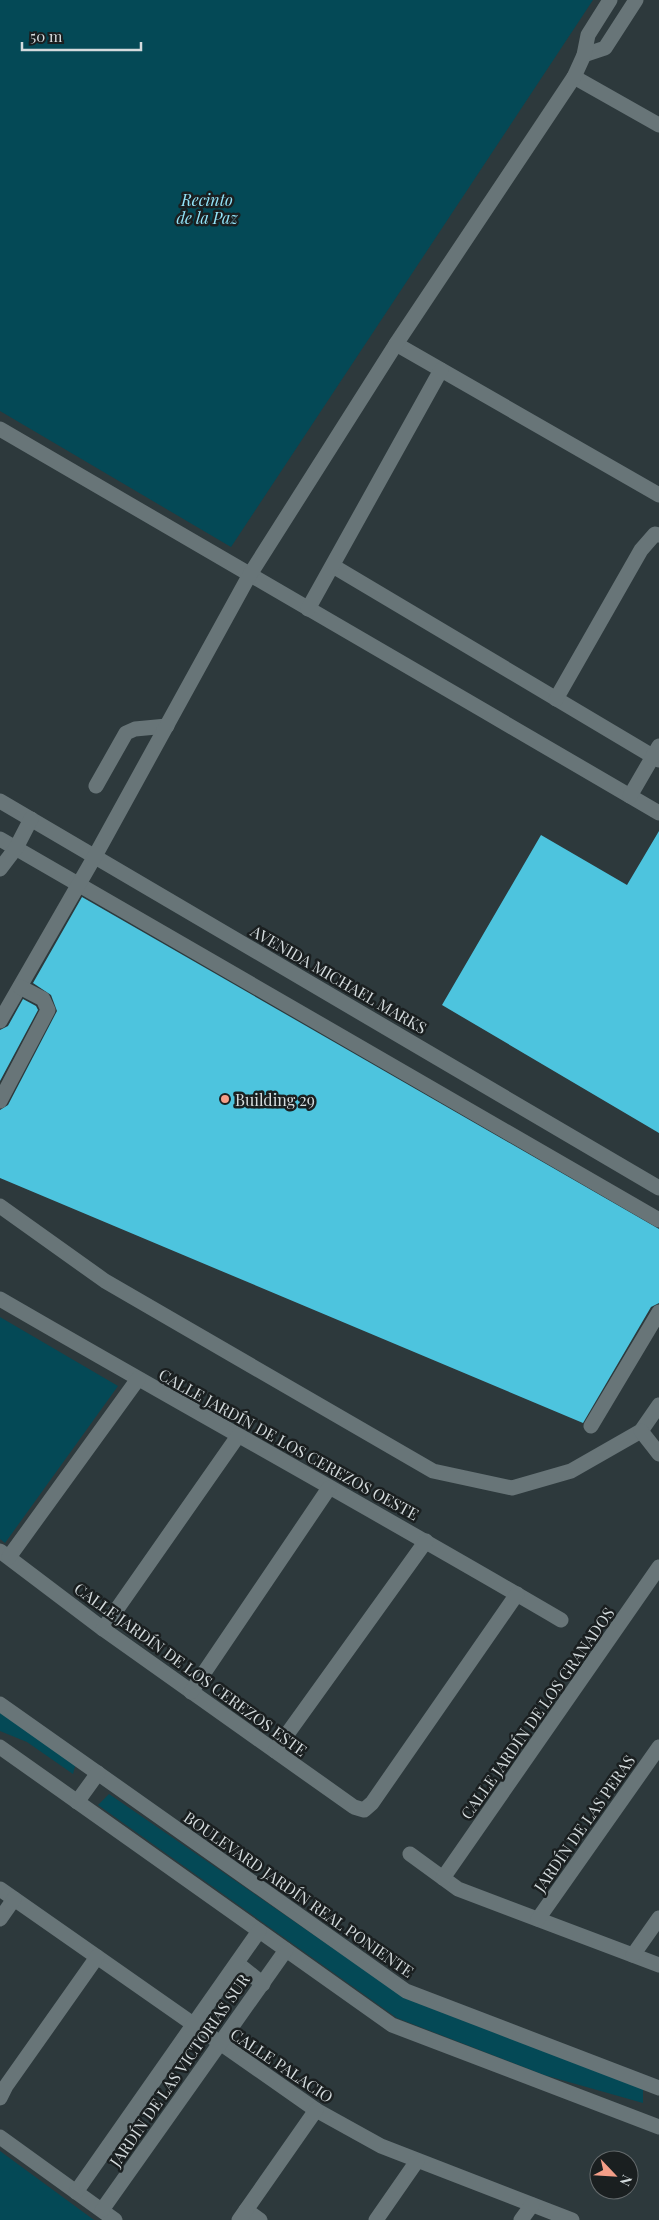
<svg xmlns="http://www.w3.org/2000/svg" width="659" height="2220" viewBox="0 0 659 2220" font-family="'Playfair Display',serif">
	<rect width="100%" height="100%" fill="#2d393c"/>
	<g fill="#044956">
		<polygon points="0,0 593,0 231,547 0,411"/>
		<polygon points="0,1317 118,1386 5,1543 0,1539"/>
		<polygon points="0,1709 76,1762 73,1774 27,1742 0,1731"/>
		<polygon points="109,1794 407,1999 643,2089 643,2103 544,2075 397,2018 98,1805"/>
		<polygon points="0,2151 94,2220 0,2220"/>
	</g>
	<g fill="#4dc4de">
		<polygon points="659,831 659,1133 442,1005 541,835 627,885"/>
		<polygon points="82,897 659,1229 659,1303 651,1307 583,1423 0,1178 0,1110 8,1105 57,1011 51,995 33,983"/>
		<polygon points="23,999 36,1006 38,1010 0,1081 0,1030 8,1026"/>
	</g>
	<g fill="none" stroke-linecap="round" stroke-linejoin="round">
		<g stroke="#687578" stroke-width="15">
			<polyline points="584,55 605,48 636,0"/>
			<polyline points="574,77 659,125"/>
			<polyline points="396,344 659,495"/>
			<path d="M0 429C219 559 440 684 659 813"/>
			<polyline points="333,566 659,760"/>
			<polyline points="308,609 441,370"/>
			<polyline points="556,699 641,550 655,534 659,535"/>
			<polyline points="96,786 126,733 135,729 167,726"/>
			<polyline points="630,796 659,746"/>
			<polyline points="0,801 659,1188"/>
			<polyline points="0,839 659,1220"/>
			<polyline points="0,869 16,848 31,819"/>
			<polyline points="0,1021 95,856 249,576 396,344 574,77 584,55 588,35 610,0"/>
			<polyline points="0,1101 48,1010 43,999 20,987"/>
			<polyline points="0,1206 105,1281 433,1471 512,1488 571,1471 641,1431 659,1405"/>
			<path d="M0 1299C186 1407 375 1511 561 1620"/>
			<polyline points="591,1426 659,1312"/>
			<polyline points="641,1431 659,1454"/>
			<polyline points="0,1551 103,1629 354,1807 364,1810 372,1803 517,1594"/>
			<polyline points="9,1557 138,1379"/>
			<polyline points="103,1629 238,1436"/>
			<polyline points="191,1692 329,1488"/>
			<polyline points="0,1704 406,1991 659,2088"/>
			<polyline points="0,1747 392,2025 659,2127"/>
			<polyline points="275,1751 426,1541"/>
			<polyline points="77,1802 98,1773"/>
			<polyline points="410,1854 458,1889 659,1965"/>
			<polyline points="443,1878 659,1567"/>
			<polyline points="0,1889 316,2110 381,2146 572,2220"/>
			<polyline points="0,1919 14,1899"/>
			<polyline points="538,1919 659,1747"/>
			<polyline points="633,1955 659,1918"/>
			<polyline points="237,1963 263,1984"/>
			<polyline points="0,2098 6,2086 97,1957"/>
			<polyline points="0,2137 115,2220"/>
			<polyline points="76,2192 259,1931"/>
			<polyline points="102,2210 286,1950"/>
			<polyline points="246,2210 260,2220"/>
			<polyline points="239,2220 316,2110"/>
			<polyline points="376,2220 417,2161"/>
			<polyline points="521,2220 532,2205"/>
		</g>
	</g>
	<circle fill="#f49e88" stroke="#1a1f20" stroke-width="2" cx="225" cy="1099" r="5"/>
	<g text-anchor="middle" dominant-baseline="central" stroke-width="5" stroke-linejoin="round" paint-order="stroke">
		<g font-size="16" font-style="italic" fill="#94e5fa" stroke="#1a1f20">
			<text x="207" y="199">Recinto<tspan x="207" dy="18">de la Paz</tspan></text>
		</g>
		<g font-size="16" fill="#d4dbdd" stroke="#1a1f20">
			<text transform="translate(339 979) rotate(30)">AVENIDA MICHAEL MARKS</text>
			<text transform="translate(289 1444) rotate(29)">CALLE JARDÍN DE LOS CEREZOS OESTE</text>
			<text transform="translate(191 1669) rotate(36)">CALLE JARDÍN DE LOS CEREZOS ESTE</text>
			<text transform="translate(537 1713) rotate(-55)">CALLE JARDÍN DE LOS GRANADOS</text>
			<text transform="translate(584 1823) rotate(-55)">JARDÍN DE LAS PERAS</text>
			<text transform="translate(299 1894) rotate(35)">BOULEVARD JARDÍN REAL PONIENTE</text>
			<text transform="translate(282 2065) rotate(34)">CALLE PALACIO</text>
			<text transform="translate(179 2070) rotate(-55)">JARDÍN DE LAS VICTORIAS SUR</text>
		</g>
		<g font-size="16" fill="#d4dbdd" stroke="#1a1f20" text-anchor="start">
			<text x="235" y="1099">Building 29</text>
		</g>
	</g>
	<g transform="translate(614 2175) rotate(115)"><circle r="24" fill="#1a1f20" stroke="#646a6c"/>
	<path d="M0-4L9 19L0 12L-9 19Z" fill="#f49e88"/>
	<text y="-8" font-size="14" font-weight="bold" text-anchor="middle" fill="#d4dbdd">N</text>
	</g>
	<path d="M22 42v8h119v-8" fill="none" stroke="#d4dbdd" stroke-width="2.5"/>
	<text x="30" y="42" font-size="15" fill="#d4dbdd" stroke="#1a1f20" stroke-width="4" paint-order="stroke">50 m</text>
</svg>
